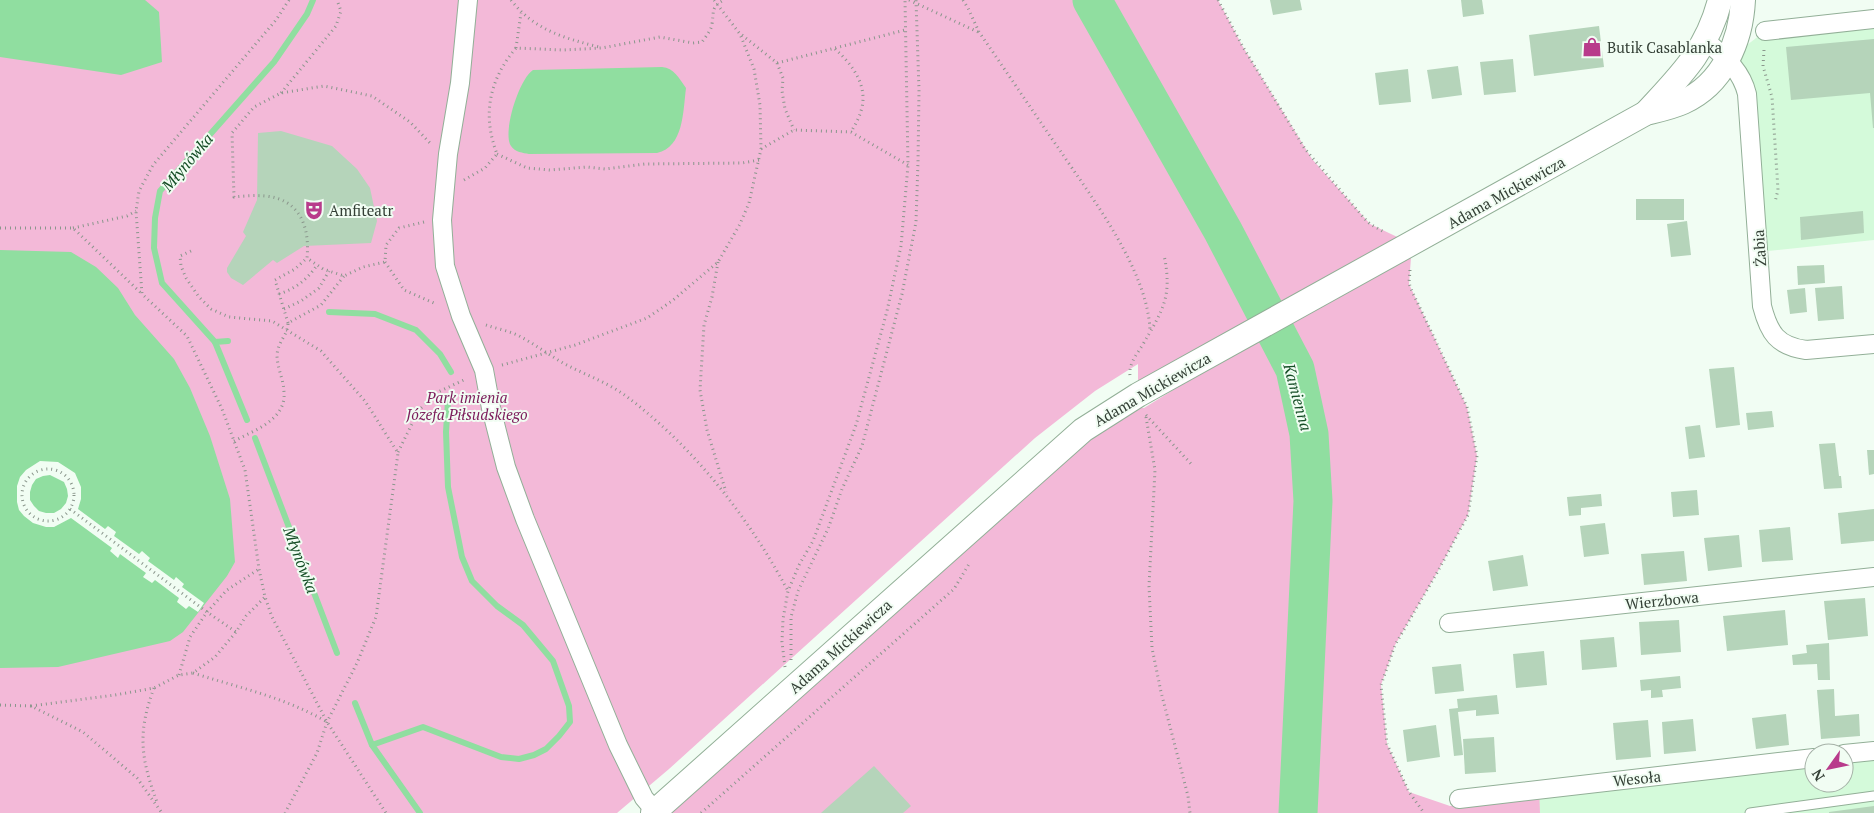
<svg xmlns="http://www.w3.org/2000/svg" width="1874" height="813" viewBox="0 0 1874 813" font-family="'PT Serif',serif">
	<rect width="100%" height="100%" fill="#f1fdf3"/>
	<g fill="#d4fada">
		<polygon points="1874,19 1874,240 1759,252 1748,99 1728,60 1765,31"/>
		<polygon points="1874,751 1874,813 1540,813 1539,809 1539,789 1814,758 1814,783 1844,783 1844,754"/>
	</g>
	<polygon fill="#f3b9d8" points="0,0 1218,0 1243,47 1312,159 1370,224 1412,244 1409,284 1467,407 1477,456 1468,515 1438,571 1395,645 1381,685 1387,744 1409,792 1450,806 1539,789 1540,813 653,813 1119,406 1144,408 1370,268 1138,395 1138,364 1095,391 1035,438 669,769 617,813 0,813"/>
	<g fill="#90dea0">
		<polygon points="0,0 145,0 159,12 162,62 121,75 0,57"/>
		<path d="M662 67C674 68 679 78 686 88 683 111 684 147 657 153L529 154C523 153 515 152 511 146 502 133 519 79 533 70Z"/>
		<polygon points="0,250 71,252 96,267 118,288 135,315 174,359 190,388 210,436 230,499 235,562 227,576 183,632 170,641 58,667 0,668"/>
	</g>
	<path fill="#f1fdf3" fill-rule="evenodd" d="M40 461 58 462 75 473 81 487V499L78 509 105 529 108 526 116 532 114 536 139 554 142 551 150 558 148 561 174 580 176 577 184 584 182 587 204 603 198 612 189 606 186 609 177 602 179 598 155 580 152 583 143 577 146 573 120 554 118 558 110 551 112 548 71 518 54 527H46L33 523 24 516 19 510 17 502V486L20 477 26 470ZM50 475 64 482 67 489 68 496 66 503 61 509 54 513H46L39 511 34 506 30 500V492L32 485 36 479 43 476Z"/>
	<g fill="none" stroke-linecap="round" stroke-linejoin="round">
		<g stroke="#90dea0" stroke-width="6">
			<polyline points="329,312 375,314 416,330 440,354 451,372"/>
			<polyline points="215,342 228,341"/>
			<polyline points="247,420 215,342 162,283 154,248 155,218 160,191 274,62 307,14 313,0"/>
			<polyline points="255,438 337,653"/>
			<polyline points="355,703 372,745 420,813"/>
			<polyline points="372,745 423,727 501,757 519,759 534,755 546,749 559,736 570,722 569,706 553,661 523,625 497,606 472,581 462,557 448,487 446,432 448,401"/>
		</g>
		<polyline stroke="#90dea0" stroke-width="39" points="1092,0 1223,231 1295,369 1309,434 1313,501 1298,813"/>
	</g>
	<g fill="#b5d4ba">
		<polygon points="1270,0 1300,0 1302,10 1273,15"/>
		<polygon points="1461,0 1482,0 1484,14 1463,17"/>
		<polygon points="1599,26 1604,67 1534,76 1529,35"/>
		<polygon points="1874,39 1874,128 1873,128 1870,93 1791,100 1786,47"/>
		<polygon points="1513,59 1516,92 1484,95 1480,62"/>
		<polygon points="1458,66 1462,95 1432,99 1427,70"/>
		<polygon points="1408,69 1411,102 1379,105 1375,73"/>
		<polygon points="281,131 332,146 357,169 370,188 377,221 371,243 304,246 277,263 273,260 243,285 231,278 227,272 227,268 246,236 243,232 257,200 258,133"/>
		<rect x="1636" y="199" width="48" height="21"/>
		<polygon points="1863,211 1864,233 1801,240 1800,217"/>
		<polygon points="1687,221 1691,255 1671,257 1667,224"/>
		<polygon points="1824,265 1825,283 1798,285 1797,266"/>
		<polygon points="1842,286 1844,319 1818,321 1815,288"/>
		<polygon points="1805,288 1807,312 1790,314 1787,290"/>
		<polygon points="1734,367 1740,425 1716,428 1709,369"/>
		<polygon points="1772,411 1774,427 1748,430 1746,413"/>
		<polygon points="1700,425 1705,457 1689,459 1685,427"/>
		<polygon points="1835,443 1839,476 1841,476 1842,488 1824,489 1819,444"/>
		<polygon points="1867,450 1874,450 1874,474 1869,475"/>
		<polygon points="1697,490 1699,515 1673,517 1671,492"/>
		<polygon points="1601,494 1602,506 1581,508 1581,515 1569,516 1567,497"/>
		<polygon points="1874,509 1874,541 1841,544 1838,513"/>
		<polygon points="1605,523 1609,554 1584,557 1580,526"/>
		<polygon points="1790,527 1793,560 1762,562 1759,530"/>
		<polygon points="1739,535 1742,567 1708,571 1704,538"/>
		<polygon points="1684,551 1687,581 1644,585 1641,554"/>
		<polygon points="1523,555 1528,586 1493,591 1488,561"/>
		<polygon points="1865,598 1868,636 1828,640 1824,601"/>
		<polygon points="1785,610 1788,645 1727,651 1723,616"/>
		<polygon points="1679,620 1681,652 1641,655 1639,622"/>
		<polygon points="1614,637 1617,667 1582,670 1580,640"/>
		<polygon points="1829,643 1830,680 1818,680 1817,664 1793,665 1792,655 1807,653 1806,645"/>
		<polygon points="1544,651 1547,685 1516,688 1513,654"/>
		<polygon points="1461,664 1464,691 1435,694 1432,667"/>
		<polygon points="1680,676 1681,688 1662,690 1663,697 1651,698 1651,690 1641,691 1640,680"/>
		<polygon points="1834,689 1835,716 1859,714 1860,736 1821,739 1817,690"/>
		<polygon points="1497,695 1499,714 1476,716 1476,710 1458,712 1463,755 1454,756 1449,709 1458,708 1457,699"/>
		<polygon points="1786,714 1789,745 1756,749 1752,718"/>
		<polygon points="1693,719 1696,751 1664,754 1662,722"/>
		<polygon points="1648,720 1651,757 1616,760 1613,723"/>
		<polygon points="1436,725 1440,757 1407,762 1403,730"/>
		<polygon points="1494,737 1496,772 1465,774 1463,739"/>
		<polygon points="874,766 911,806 903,813 821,813"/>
		<polygon points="1874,806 1874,813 1829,813 1829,812"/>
	</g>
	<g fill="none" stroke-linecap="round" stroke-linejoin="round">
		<defs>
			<polyline id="lane" points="1750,813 1874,796"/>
			<g id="street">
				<polyline points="468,0 460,83 448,154 442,220 445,266 461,316 484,370 491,408 506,467 525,519 618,745 644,798 655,811"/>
				<polyline points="1765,31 1874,19"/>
				<path d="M1705 40C1723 56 1741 69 1747 94L1762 306C1769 333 1777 346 1806 350L1874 344"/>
				<polyline points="1449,623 1874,577"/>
				<polyline points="1844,754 1874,751"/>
				<polyline points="1459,799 1814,758"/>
			</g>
			<g id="secondary">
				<path d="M1646 113C1680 76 1707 51 1720 0"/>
				<path d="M653 813 1083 430 1138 395 1646 113C1658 110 1672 107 1683 102 1723 84 1741 41 1743 0"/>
			</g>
		</defs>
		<use href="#lane" stroke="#92af97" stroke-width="11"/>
		<use href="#street" stroke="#92af97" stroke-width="20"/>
		<use href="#secondary" stroke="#92af97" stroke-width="26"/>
		<g stroke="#8a968c" stroke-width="3" stroke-dasharray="1 4" stroke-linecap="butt">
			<polyline points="289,0 276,20 153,165 139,191 136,211 142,294 187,336 222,409 245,470 259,569 265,597 272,617 327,722 386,813"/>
			<path d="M511 0C534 30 564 38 599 47"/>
			<polyline points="909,0 978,32"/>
			<path d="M963 0 968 8 979 32C1006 71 1032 110 1059 149 1092 198 1149 272 1150 332"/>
			<polyline points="1218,0 1243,47 1305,149 1364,218 1370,224 1384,232"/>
			<polyline points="742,35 777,63 905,30"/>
			<polyline points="516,48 521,13"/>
			<path d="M835 49C852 64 869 86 861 111 859 118 855 125 851 132"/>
			<polyline points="1764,50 1763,66 1772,97 1778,190 1775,202"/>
			<polyline points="777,63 783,78 782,91 785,109 794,130"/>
			<polyline points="281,93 336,26 341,11 337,0"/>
			<polyline points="761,149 794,130 851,132 908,165"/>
			<polyline points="497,154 527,168 550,170 587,167 605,169 645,164 742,163 759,160"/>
			<path d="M464 180 485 168 497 154C482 115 489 80 516 48L563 50 602 48 660 37 693 43 702 42C706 36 711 31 712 24 714 11 711 7 724 0"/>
			<path d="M424 222 399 228 386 245 385 262 363 267 344 276 323 269 307 258C310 227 300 199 265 196 255 195 244 196 234 197L232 133 254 107 281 93 324 86 372 96 410 122 430 143"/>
			<polyline points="0,228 73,228 142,294"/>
			<polyline points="73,228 127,216 136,211"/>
			<polyline points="191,251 180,256 181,266 186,278 199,297 211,309 229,317 272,321 321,351 365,401 398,453 376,617 357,663 327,722 317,753 285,813"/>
			<polyline points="385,262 404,290 436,304"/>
			<polyline points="718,262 712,297 704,325 700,390 707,430 726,492"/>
			<polyline points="1410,270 1409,283 1411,289 1467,407 1477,456 1468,515 1438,571 1395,645 1381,685 1387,744 1409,792 1424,813"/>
			<path d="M279 294C295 289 308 279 317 265"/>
			<polyline points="284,309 301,301 319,288 329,271"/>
			<polyline points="288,323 275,280 295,269 307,258"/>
			<path d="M486 325C497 329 511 331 521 337 536 345 549 355 563 363 585 375 610 383 630 399 696 450 749 518 788 591"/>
			<polyline points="502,365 575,345 647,318 672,301 718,262 740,224 749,203 761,149 760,105 754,69 740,34 714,0"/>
			<path d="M1130 375C1129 364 1136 355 1142 346 1162 311 1173 298 1164 255"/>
			<polyline points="1146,415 1193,466"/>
			<polyline points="1146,417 1155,470 1149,586 1152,648 1161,692 1188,796 1190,813"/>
			<path d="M234 441C253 431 286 420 284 393 284 380 277 368 277 355 278 341 288 335 288 323L321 305 344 276"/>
			<polyline points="398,452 419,410 438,392 466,379"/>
			<circle cx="48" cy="495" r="26"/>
			<polyline points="70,509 207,612 236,632"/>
			<polyline points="791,660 791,617 798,591 828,529 842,489 862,446 902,294 916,222 918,162 919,90 916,0"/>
			<polyline points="785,667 782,642 783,619 788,591 799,565 813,541 856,425 887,311 901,246 908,165 905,0"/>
			<path d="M193 673C240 688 284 697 327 722"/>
			<polyline points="179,675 190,637 207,612 227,590 259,569"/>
			<path d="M154 688C137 733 141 759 157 802"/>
			<polyline points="0,705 31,706 83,732 137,778 162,813"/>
			<polyline points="31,706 115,695 154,688 179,675 193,673 215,657 236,632 246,616 265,597"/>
			<polyline points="701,813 954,589 969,564"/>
		</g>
		<use href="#lane" stroke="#fff" stroke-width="9"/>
		<use href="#street" stroke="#fff" stroke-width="18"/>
		<use href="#secondary" stroke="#fff" stroke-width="24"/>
	</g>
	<defs>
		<symbol id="shop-bare" viewBox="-9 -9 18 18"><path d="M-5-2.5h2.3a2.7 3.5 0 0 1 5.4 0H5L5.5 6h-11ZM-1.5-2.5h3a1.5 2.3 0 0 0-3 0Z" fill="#b83b8b" stroke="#f1fdf3" stroke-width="2.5" paint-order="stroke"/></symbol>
		<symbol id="theatre-bare" viewBox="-9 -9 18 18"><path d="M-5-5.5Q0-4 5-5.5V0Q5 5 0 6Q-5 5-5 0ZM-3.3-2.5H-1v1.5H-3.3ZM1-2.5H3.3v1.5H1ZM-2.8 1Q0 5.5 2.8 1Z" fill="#b83b8b" stroke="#f1fdf3" stroke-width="2.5" paint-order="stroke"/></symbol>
	</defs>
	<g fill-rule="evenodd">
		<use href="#shop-bare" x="1578" y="33" width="28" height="28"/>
		<use href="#theatre-bare" x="300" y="196" width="28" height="28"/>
	</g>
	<g text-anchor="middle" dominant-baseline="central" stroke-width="4" stroke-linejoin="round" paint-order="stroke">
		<g font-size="15" fill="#333f35" stroke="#f1fdf3" text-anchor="start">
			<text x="1607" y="47">Butik Casablanka</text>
			<text x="329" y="210">Amfiteatr</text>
		</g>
		<g font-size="15" fill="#333f35" stroke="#f1fdf3">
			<text transform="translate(1506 192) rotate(-29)">Adama Mickiewicza</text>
			<text transform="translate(1759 248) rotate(-94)">Żabia</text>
			<text transform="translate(1152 389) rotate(-30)">Adama Mickiewicza</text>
			<text transform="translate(1662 600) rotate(-6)">Wierzbowa</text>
			<text transform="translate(840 646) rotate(-42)">Adama Mickiewicza</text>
			<text transform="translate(1637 778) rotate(-6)">Wesoła</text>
		</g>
		<g font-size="15" font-style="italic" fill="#7c1b5b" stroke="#f1fdf3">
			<text x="467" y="397">Park imienia<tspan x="467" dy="17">Józefa Piłsudskiego</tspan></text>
		</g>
		<g font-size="16" font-style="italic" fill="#154e26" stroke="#f1fdf3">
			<text transform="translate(187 162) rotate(-50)">Młynówka</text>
			<text transform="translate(1298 397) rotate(75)">Kamienna</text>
			<text transform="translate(301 560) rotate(69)">Młynówka</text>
		</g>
	</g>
	<g transform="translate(1829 768) rotate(237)"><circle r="24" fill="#f1fdf3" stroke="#a5b1a7"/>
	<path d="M0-4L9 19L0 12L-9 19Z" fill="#b83b8b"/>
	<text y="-8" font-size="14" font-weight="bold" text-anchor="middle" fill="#333f35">N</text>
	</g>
</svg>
